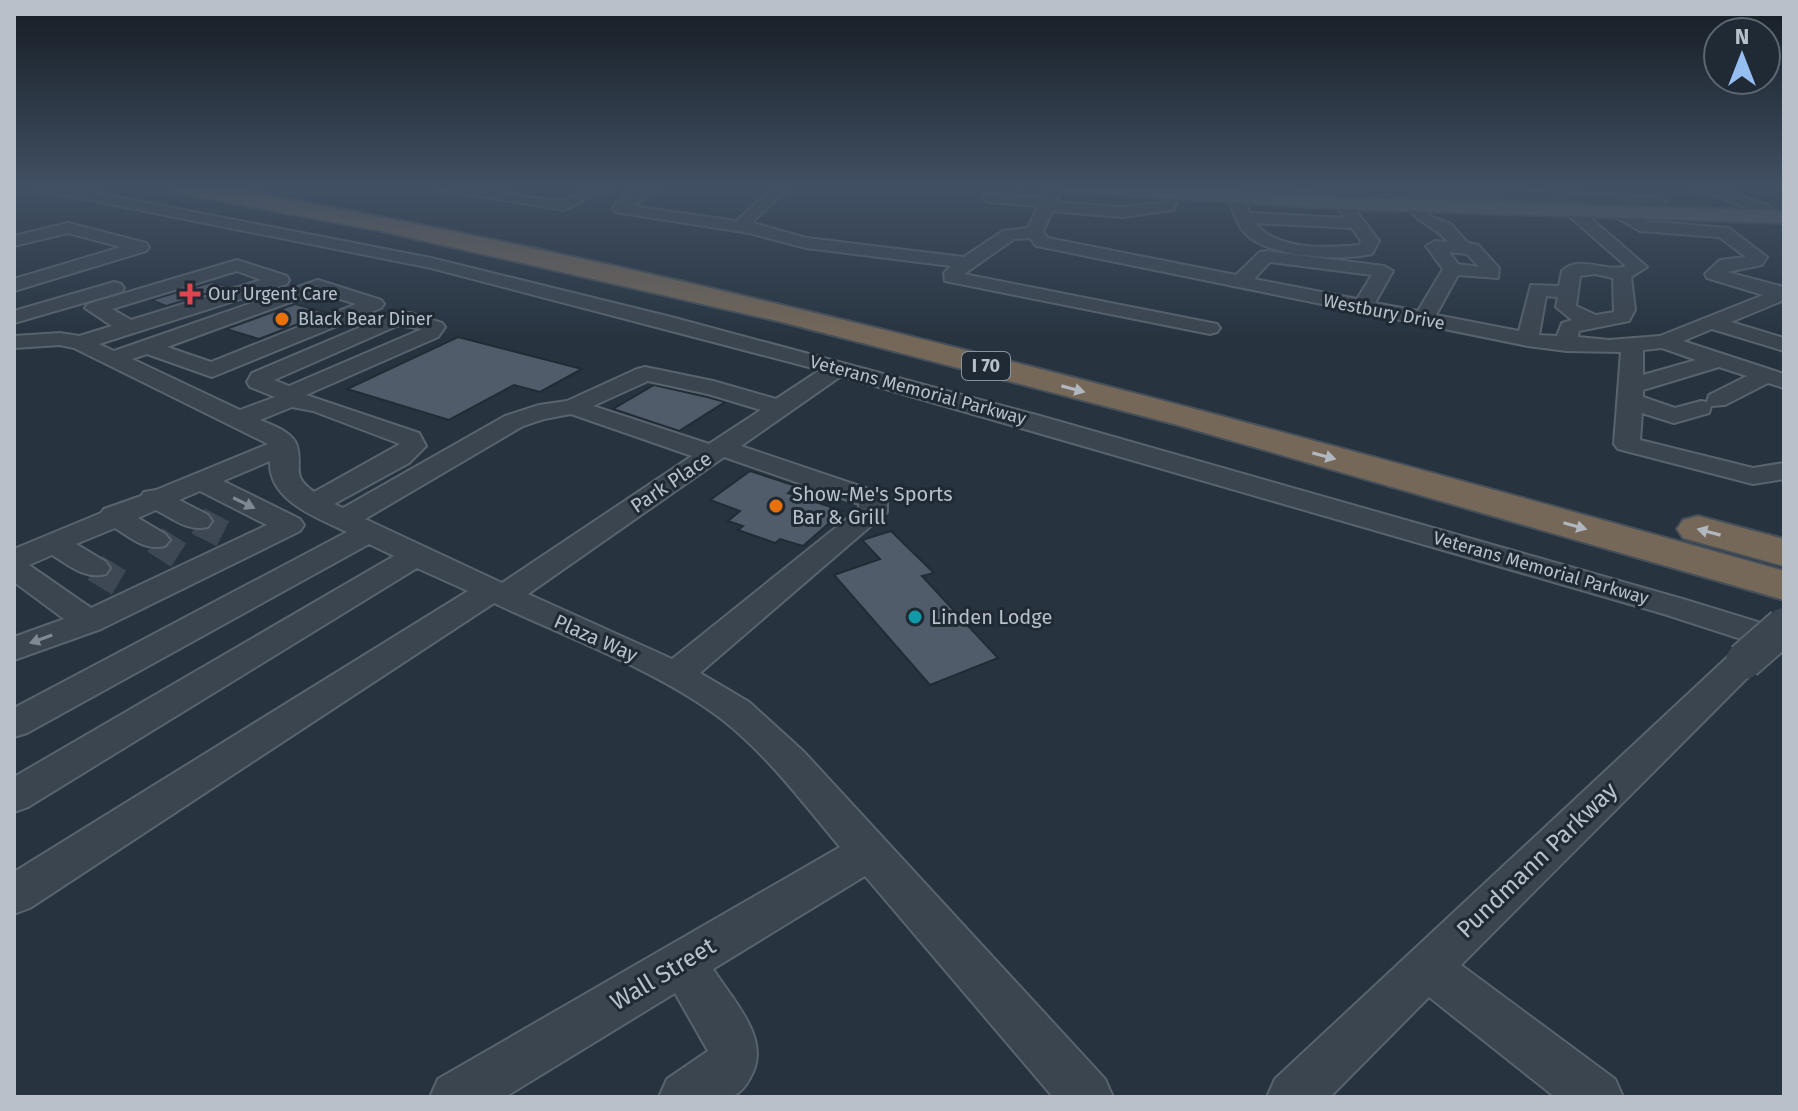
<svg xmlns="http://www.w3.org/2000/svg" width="1798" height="1111" viewBox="0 0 1798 1111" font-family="'Fira Sans',sans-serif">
	<rect width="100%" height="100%" fill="#27333f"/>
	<g fill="#515c6a" stroke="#222c36" stroke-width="2">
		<polygon points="212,282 228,287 166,306 151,300"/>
		<polygon points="295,304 327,313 259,339 226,329"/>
		<polygon points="458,337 582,369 540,392 514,385 449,420 347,389"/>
		<polygon points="654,385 707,397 725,402 679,431 613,409"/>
		<polygon points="750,471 796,486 788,493 843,511 803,546 780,539 775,543 738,530 743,526 728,521 740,511 710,500"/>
		<polygon points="891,531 934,573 922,576 998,658 930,685 834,575 880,559 862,540"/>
	</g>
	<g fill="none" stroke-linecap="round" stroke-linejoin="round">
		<g stroke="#3d4854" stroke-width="28" stroke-dasharray="28 14" stroke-linecap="butt">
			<polyline points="198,521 235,540"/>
			<polyline points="155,540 188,561"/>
			<polyline points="95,568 130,589"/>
		</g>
		<defs>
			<g id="minor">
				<path d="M32 186H60L431 258 671 317 1040 416 1686 600 1784 630V653L1664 614 841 376 741 446 883 494 887 500V512L700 673 749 702 804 752 1105 1079 1113 1097H1053L865 876 713 969C733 1001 773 1040 750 1078 746 1086 741 1092 733 1096 718 1102 677 1097 659 1097L667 1079 708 1051 675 993 505 1097H430L438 1079 840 847C804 804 768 756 724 721 664 673 564 636 494 603L30 908 14 914V872L468 591 417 568 28 807 14 812V777L394 556 369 544 27 733 14 737V708L347 532C318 518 268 501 270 461L223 481 300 519 304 525 300 531 101 629 14 660V637L64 619 14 582V549L101 513 104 509 141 496 144 492 156 490 268 444 74 348 60 345 14 348V336L60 333 79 336 112 326 85 308 88 304 237 260 287 276 289 280 287 284 99 344 114 351 318 280 381 300 384 304 381 308 212 377 147 354 132 359 240 410 275 397 250 387 247 382 252 373 389 315 410 313 442 323 445 327 438 337 306 395 419 433 426 446 409 463 334 504 343 508 505 416 539 405 567 401 637 369 645 367 713 381 776 399 820 370 431 268 39 190ZM237 271 261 280 131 320 112 309ZM318 292 356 304 211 362 167 347ZM399 325 422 329 289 386 274 380ZM648 381 708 394 761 410 709 444 593 406ZM292 407 313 411 400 444 314 492C290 475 303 468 297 446 293 432 272 425 260 420ZM571 414 692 456 502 583 365 519 523 426 544 419ZM724 457 859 504V509L672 659 528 594ZM200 491 267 525 91 608 29 565 52 555C69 565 85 580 106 574L110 568 106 562 76 544 115 528C131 538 145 551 165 546L170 540 165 534 138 518 156 510C173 519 189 532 208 527L212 521 208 515 179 500Z"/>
				<path d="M435 186C477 183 517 199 559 200 577 200 586 184 612 186L564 210 442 190Z"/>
				<path d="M644 186H661L632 206 736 221 776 186H791L753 221 756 224 807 238 964 257 1003 231 1028 228 1038 206 989 202 984 200V194L1043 197 1049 186H1063L1056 202 1122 207 1161 203 1167 191 1172 189 1180 194 1173 210 1122 217 1052 211 1043 232 1048 238 1236 275 1260 252 1266 251 1384 266 1393 271 1375 303 1418 311 1443 269 1426 246 1435 241 1448 242C1434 225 1421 226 1406 206L1414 201 1420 203 1432 217 1451 224 1468 243 1478 245 1499 268 1498 278 1458 275 1436 315 1519 331 1531 285 1559 286 1562 271C1579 254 1606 273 1626 266L1568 215V209H1580L1647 267 1631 277 1635 310 1629 321 1579 331 1578 337 1609 340 1660 336 1763 295 1707 278 1705 274 1720 260 1746 257 1719 237 1640 231 1614 216V210H1626L1644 221 1729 228 1767 257 1762 265 1727 272 1784 287V300L1731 322 1784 338V351L1712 329 1683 341 1784 374V388L1768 383 1725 405 1711 406 1709 413 1674 423 1642 413 1640 440 1753 468 1784 463V479L1753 484 1618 449 1614 444 1621 352 1566 351 1528 346 1042 247 1036 246 1030 238 1014 239 964 274 1217 324 1220 328 1217 332 1210 334 945 281 944 273 951 266 806 248 749 233 615 212 613 209 617 202ZM1449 252 1467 254 1479 267 1458 264ZM1270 262 1372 275 1357 299 1254 279ZM1595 274 1613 278 1614 312 1596 315 1576 306 1580 276ZM1546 296 1558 297 1556 307 1572 320 1562 323 1557 336 1539 335ZM1662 348 1696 360 1643 375V350ZM1719 367 1747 376 1709 395 1707 402 1701 401 1675 408 1643 397V390Z"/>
				<polygon points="1292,186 1390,186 1659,197 1667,202 1659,207 1299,190"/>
				<polygon points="1691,186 1711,186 1770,206 1772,212 1770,215 1758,215 1756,212"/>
				<path d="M1236 193 1241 195 1250 213 1345 218 1335 203 1343 198 1348 200 1379 241 1372 254C1341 261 1266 258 1244 232 1236 223 1233 210 1228 198ZM1255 223 1352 228 1361 241 1359 245C1328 248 1277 251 1255 223Z"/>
				<polygon points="68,223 146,243 149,247 146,251 14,291 14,279 121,247 68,233 14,246 14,236"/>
				<polygon points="114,282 121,284 124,288 121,292 14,323 14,311"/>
				<polygon points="1744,649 1756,653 1761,661 1756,669 1461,965 1615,1079 1623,1097 1555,1097 1429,997 1330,1097 1267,1097 1275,1079 1732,653"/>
			</g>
			<polygon id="major" points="1056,186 1151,186 1343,197 1784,211 1784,223 1343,209 1065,192"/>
			<g id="highway">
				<path d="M167 186C220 183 272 197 324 206 423 225 521 245 619 267 1011 356 1398 462 1784 571V600L1174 424 782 322 381 231 178 193Z"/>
				<polygon points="1698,516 1784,539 1784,566 1683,538 1677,529 1683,520"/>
			</g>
		</defs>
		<use href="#minor" stroke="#59636d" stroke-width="4"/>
		<use href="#major" stroke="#454e58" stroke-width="4"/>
		<use href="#highway" stroke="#46505a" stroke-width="4"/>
		<use href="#minor" fill="#3b454f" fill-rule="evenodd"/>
		<use href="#major" fill="#5a646f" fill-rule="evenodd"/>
		<use href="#highway" fill="#756859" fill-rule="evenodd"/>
		<defs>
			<polyline id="minor-bridge" points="1744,661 1784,626"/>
		</defs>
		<use href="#minor-bridge" stroke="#59636d" stroke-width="40" stroke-linecap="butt"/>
		<use href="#minor-bridge" stroke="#3b454f" stroke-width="36"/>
	</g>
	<defs><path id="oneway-solid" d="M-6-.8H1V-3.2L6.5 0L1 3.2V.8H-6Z" transform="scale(2)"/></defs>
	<g fill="#b1b7bf">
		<use href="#oneway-solid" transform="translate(1073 389) rotate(15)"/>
		<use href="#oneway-solid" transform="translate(1324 456) rotate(15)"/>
		<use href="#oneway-solid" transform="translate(1575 526) rotate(16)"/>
		<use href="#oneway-solid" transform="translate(1709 532) rotate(-165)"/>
	</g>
	<g fill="#808993">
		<use href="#oneway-solid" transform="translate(244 503) rotate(26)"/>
		<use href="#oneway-solid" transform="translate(41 639) rotate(160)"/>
	</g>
	<linearGradient id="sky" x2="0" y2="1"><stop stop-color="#151c23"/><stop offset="0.55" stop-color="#415063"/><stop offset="1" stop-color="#415063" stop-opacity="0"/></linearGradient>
	<rect width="1798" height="341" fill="url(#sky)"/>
	<path fill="#e0444e" stroke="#202a34" stroke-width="3" d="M186 282h8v8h8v8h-8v8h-8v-8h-8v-8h8z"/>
	<g fill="#e8710a" stroke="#202a34" stroke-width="3">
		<circle cx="282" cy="319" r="8"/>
		<circle cx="776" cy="506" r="8"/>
	</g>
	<circle fill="#0f9aa8" stroke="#202a34" stroke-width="3" cx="915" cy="617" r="8"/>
	<g text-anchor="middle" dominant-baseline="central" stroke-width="6" stroke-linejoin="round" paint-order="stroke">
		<g font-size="18" fill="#b8c0ca" stroke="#202a34" text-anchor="start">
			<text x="208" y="294">Our Urgent Care</text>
			<text x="298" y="319">Black Bear Diner</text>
		</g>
		<g font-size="18" fill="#b8c0ca" stroke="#202a34">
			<text transform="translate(1384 312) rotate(11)">Westbury Drive</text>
			<text transform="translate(918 390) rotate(15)">Veterans Memorial Parkway</text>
			<text transform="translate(1541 568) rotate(16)">Veterans Memorial Parkway</text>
		</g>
		<rect fill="#202a34" stroke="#8a939d" stroke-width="2" x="962" y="352" width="48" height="28" rx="6"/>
		<g font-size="18" font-weight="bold" fill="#b8c0ca">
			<text x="986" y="366">I 70</text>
		</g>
		<g font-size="20" fill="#b8c0ca" stroke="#202a34">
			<text transform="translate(671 482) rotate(-34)">Park Place</text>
			<text transform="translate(596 638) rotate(24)">Plaza Way</text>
		</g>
		<g font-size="20" fill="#b8c0ca" stroke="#202a34" text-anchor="start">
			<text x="792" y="494">Show-Me's Sports<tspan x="792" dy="23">Bar &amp; Grill</tspan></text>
			<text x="931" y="617">Linden Lodge</text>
		</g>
		<g font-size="24" fill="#b8c0ca" stroke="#202a34">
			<text transform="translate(1537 860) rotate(-44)">Pundmann Parkway</text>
			<text transform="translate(663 974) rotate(-31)">Wall Street</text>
		</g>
	</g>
	<rect width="1798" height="1111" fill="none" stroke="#b8c0ca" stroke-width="32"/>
	<g transform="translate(1742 56)"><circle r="38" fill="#202a34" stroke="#5d6670" stroke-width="2"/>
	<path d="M0-6L14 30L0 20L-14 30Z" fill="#95bef1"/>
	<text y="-12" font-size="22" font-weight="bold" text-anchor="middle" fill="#b8c0ca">N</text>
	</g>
</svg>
